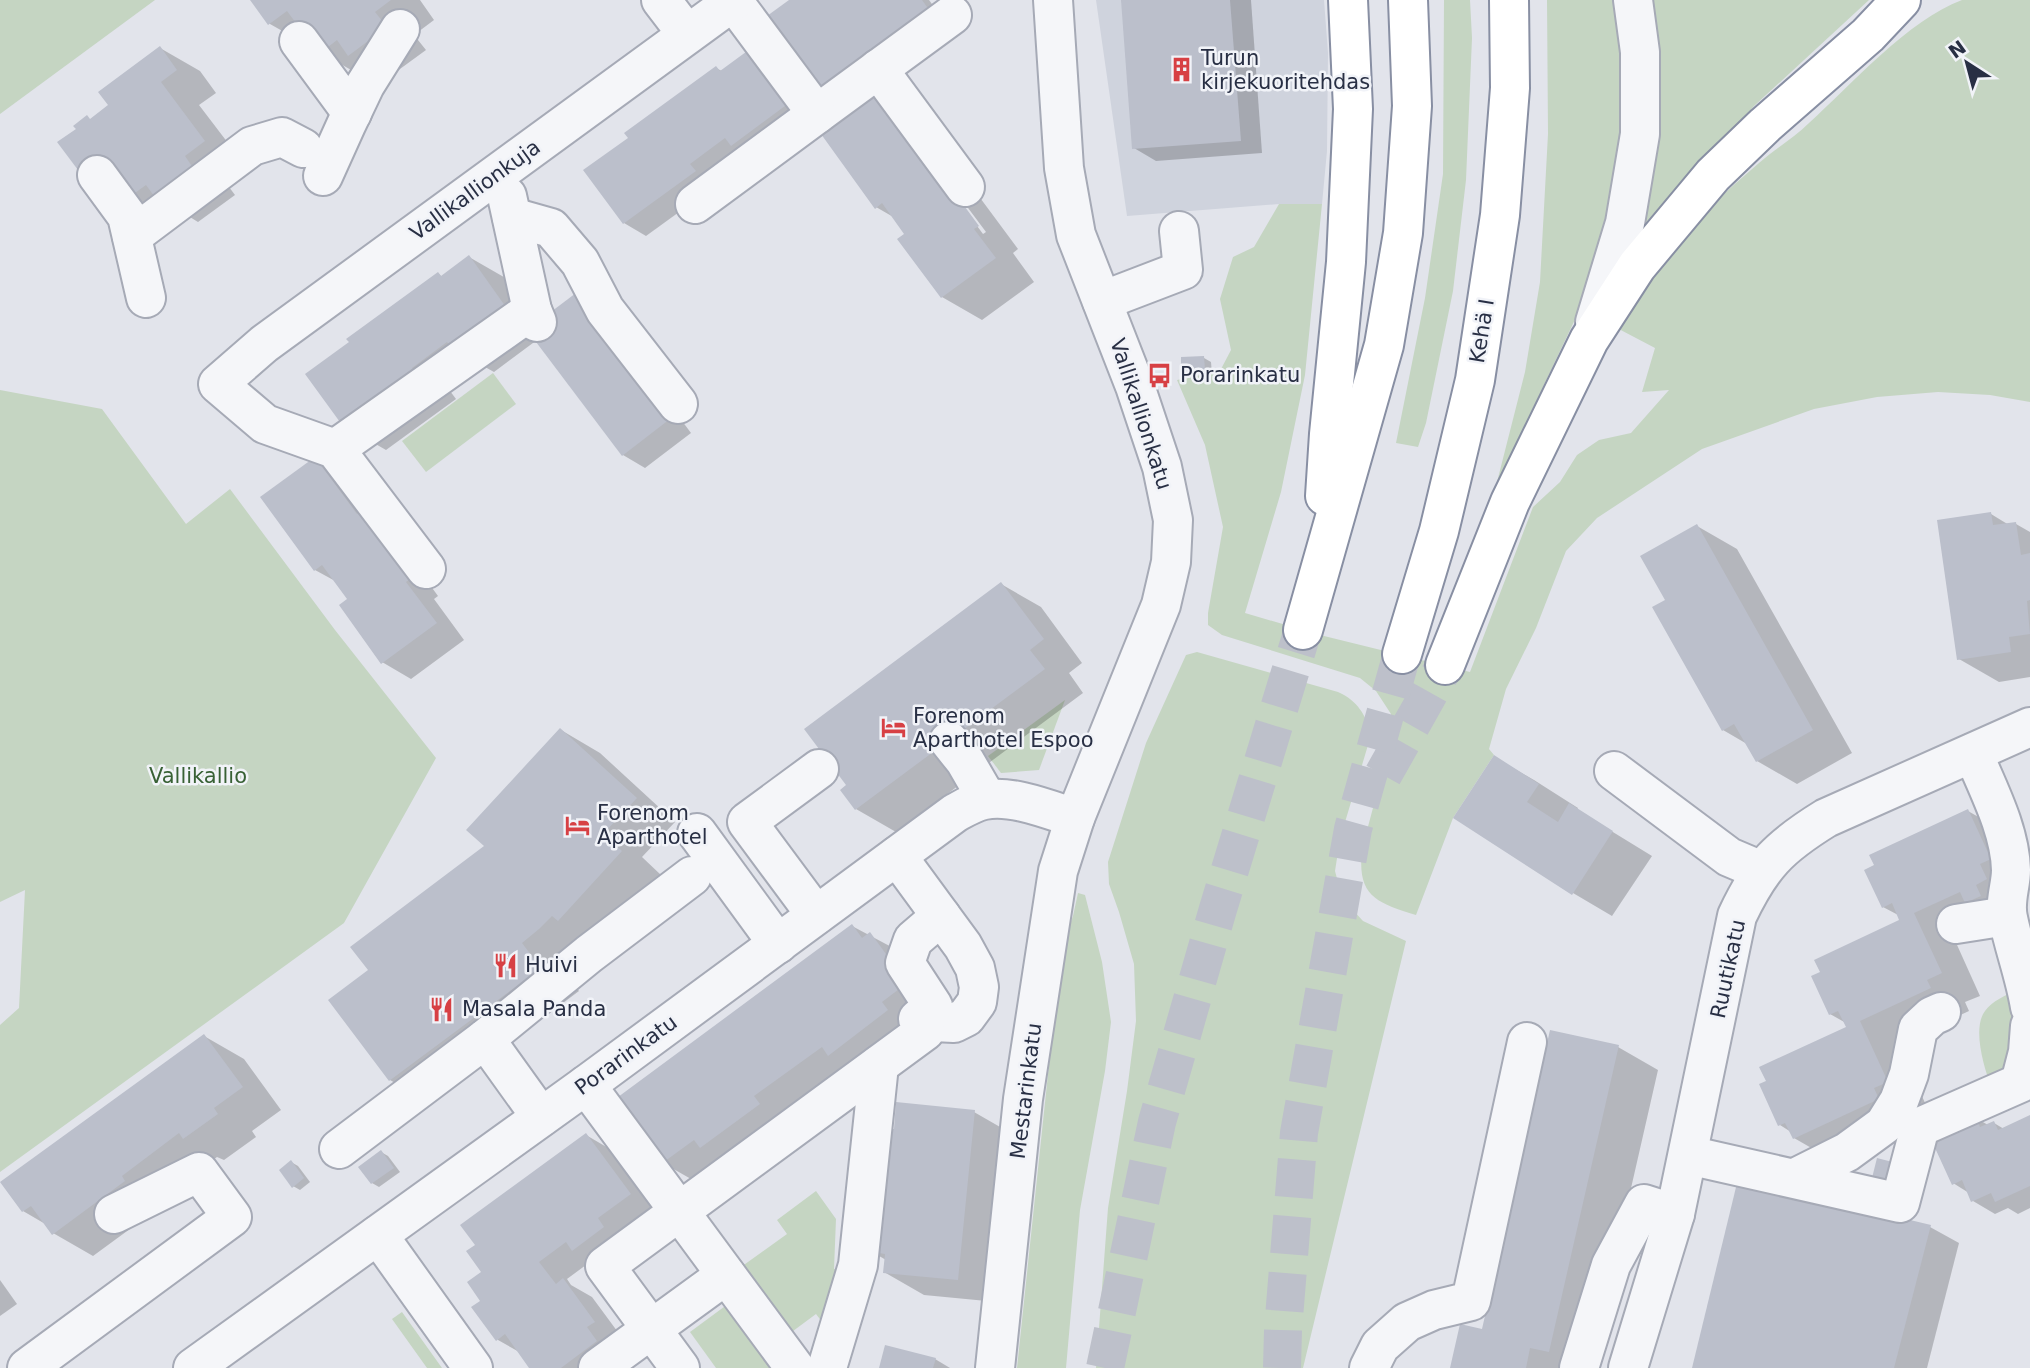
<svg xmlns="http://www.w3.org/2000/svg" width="2030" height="1368" viewBox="0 0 2030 1368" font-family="'DejaVu Sans',sans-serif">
	<rect width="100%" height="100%" fill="#e2e4eb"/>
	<polygon fill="#cfd3dd" points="1096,0 1324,0 1328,53 1327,151 1322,204 1279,204 1127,216"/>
	<g fill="#c5d5c2">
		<polygon points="0,0 155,0 0,114"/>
		<polygon points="1444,0 1470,0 1472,38 1466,180 1453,291 1426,423 1418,447 1396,443 1425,298 1443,174"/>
		<polygon points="1547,0 1615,0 1625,63 1622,135 1609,217 1579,311 1496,486 1525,372 1540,282 1548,134"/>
		<polygon points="1646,0 1869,0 1754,106 1642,240"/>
		<path d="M1962 0H2030V402L1990 395 1938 392 1877 397 1814 409 1702 449 1597 518 1566 551 1536 628 1506 689 1489 749 1494 755 1453 818 1416 915C1375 902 1357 896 1362 849L1392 737 1391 714 1376 691 1360 678 1222 635 1208 625V613L1223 527 1205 445 1177 380 1220 371 1231 350 1220 299 1233 257 1254 247 1279 204H1322L1305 375 1281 492 1245 613 1320 635 1470 672 1533 507 1560 482 1577 455 1599 440 1631 433 1669 390 1642 392 1655 348 1615 327C1626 311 1636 294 1647 278 1679 235 1719 197 1759 163 1775 149 1794 138 1809 123 1852 84 1908 20 1962 0Z"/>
		<polygon points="493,373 516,404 426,472 402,441"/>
		<polygon points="0,390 102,409 186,524 230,489 335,630 436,758 344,923 0,1172 0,1025 19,1008 25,890 0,902"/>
		<path d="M1197 652 1338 692C1358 701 1366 715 1371 735L1340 839 1335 871 1340 890 1351 908 1363 921 1406 941 1303 1368H1096L1108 1208 1127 1091 1136 1021 1134 964 1119 912 1109 884 1108 862 1146 743 1186 655Z"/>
		<polygon points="1065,700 1039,770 1001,773 988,756"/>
		<polygon points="1078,893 1085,895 1102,962 1111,1022 1105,1071 1080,1210 1066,1368 1017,1368 1061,951 1073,916"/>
		<path d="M2017 990 2013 1075 1991 1086C1984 1068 1972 1028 1985 1011 1992 1001 2006 995 2017 990Z"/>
		<polygon points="816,1191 836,1219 834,1269 845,1269 829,1331 816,1314 789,1334 741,1267 787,1234 777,1220"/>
		<polygon points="732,1301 781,1368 716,1368 690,1332"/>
		<polygon points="402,1312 442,1368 427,1368 392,1319"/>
	</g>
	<g fill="#0003" fill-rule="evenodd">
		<polygon points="252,0 420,0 434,20 414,35 426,50 389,77 360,75 270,24"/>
		<polygon points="792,0 929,0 946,23"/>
		<polygon points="1123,0 1251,0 1262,153 1156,161 1134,148"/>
		<polygon points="160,48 200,71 216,93 199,105 244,164 223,179 235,195 198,222 180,211 168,220 79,168 91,120 110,105"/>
		<polygon points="716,68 810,117 646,236 624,223 630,138"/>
		<path d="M876 96 915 119 943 157 955 164 1018 249 1013 253 1034 282 982 320 942 297 899 239 907 234 895 218 876 207 823 134ZM918 141 986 232 983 234 916 143Z"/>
		<polygon points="469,257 509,280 539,323 598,308 691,433 645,468 623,455 537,340 494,372 485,367 450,391 456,399 386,450 346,427 439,274 442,277"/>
		<polygon points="1204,358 1211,362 1212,374 1190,374 1183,370"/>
		<polygon points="315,459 344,475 390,530 438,596 434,599 464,640 411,679 382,662 349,599 337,582 315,570"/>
		<polygon points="1991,514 2009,525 2016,524 2030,532 2030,677 1999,682 1959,659"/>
		<polygon points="1697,526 1737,549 1852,753 1797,784 1757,761 1747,744 1723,730 1667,601"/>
		<polygon points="1001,584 1041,607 1082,663 1069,673 1083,693 896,832 856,809"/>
		<polygon points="561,730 600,753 675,822 642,857 661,875 599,943 560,966 579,991 430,1103 390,1080 370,970 487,847"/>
		<polygon points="1494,757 1534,780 1578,808 1577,810 1652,856 1612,916 1573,893"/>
		<polygon points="1968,811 2008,834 2030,882 2019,887 1953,936 1980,996 1965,1002 1969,1011 1898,1044 1926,1105 1834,1161 1794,1138 1791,1132 1780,1125 1848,1028 1846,1023 1830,1014 1902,921 1900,916 1883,907"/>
		<polygon points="852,926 899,951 935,1000 691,1179 663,1163"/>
		<polygon points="204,1036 244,1059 281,1110 252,1131 256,1137 224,1160 217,1157 160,1199 164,1204 93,1256 53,1233 47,1225 23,1211"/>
		<polygon points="1618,1047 1658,1070 1590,1368 1451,1368 1483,1331"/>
		<polygon points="974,1112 1014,1135 997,1302 924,1295 884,1272 886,1260 869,1250 895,1131"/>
		<polygon points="2030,1117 2030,1208 2018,1214 2008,1208 1995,1214 1973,1201 1969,1193 1953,1183 1976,1118 1988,1125 1994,1123 2004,1129"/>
		<polygon points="586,1135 615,1152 659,1211 567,1279 571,1285 592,1297 623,1339 611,1368 532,1368 521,1353 498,1340 482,1301 483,1272 477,1245"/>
		<polygon points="381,1152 388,1156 400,1172 379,1187 372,1183"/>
		<polygon points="291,1162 298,1166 310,1182 300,1190 293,1186"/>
		<polygon points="1930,1227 1959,1243 1927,1368 1694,1368"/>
		<polygon points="0,1280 17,1304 0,1316"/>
		<polygon points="935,1359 950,1368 881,1368"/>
	</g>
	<g fill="#bbbfcb">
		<polygon points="250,0 391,0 375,12 387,27 348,56 337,40 319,54 287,11 268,25"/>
		<polygon points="789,0 922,0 932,14 823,94 767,16"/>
		<polygon points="1121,0 1230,0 1241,141 1132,149"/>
		<polygon points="160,46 177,70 161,82 205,141 185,156 196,172 157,200 146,185 128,198 96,156 78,170 57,142 76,129 73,126 87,115 90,119 108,105 98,92"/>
		<polygon points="750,49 789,103 731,146 725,138 690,164 696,171 623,224 583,170 628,138 624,133 716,66 720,71"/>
		<polygon points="876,94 915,139 979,226 974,229 996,258 941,298 897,239 904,234 882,203 875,209 821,134"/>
		<polygon points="469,255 508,310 453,350 447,342 412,368 418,376 345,429 305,374 349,342 346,339 438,272 441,276"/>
		<polygon points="576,293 670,419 622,456 527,330"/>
		<polygon points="1204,356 1205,371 1181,371 1181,357"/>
		<polygon points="315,457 357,514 361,511 410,579 406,582 437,623 381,664 339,605 347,599 322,565 314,571 260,497"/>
		<polygon points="1991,512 1993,525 2016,522 2021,555 2030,553 2030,600 2027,601 2030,634 2009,637 2011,652 1957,660 1937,520"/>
		<polygon points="1697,524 1813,730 1756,762 1734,724 1722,731 1652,607 1665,600 1640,556"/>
		<polygon points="1001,582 1044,639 1030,650 1045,669 855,810 840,790 846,785 804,729"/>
		<polygon points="560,728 637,798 603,834 622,851 558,921 552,916 539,929 522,943 541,968 389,1081 328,1000 368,970 350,947 484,846 466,830"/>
		<polygon points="1494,755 1539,784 1527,802 1558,822 1569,803 1613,831 1572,895 1453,818"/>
		<polygon points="1968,809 1991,859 1980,864 1987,879 1976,885 1981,896 1965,903 1960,892 1914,913 1942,973 1927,980 1931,988 1860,1021 1888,1082 1874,1088 1879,1099 1793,1139 1785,1123 1778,1126 1759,1084 1766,1081 1759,1067 1846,1027 1838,1011 1829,1015 1811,976 1820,972 1814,960 1899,920 1892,903 1882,908 1864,870 1874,865 1869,855"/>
		<polygon points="852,924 862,938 870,932 907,983 882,1002 888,1010 828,1056 822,1047 754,1096 760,1104 700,1148 694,1140 661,1164 614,1100"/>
		<polygon points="1550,1030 1619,1045 1549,1352 1530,1348 1526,1368 1450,1368 1460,1324 1482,1329"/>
		<polygon points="204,1034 243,1087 214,1108 218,1114 183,1139 179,1133 122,1176 125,1181 52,1235 31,1206 22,1212 0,1182"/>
		<polygon points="896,1102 975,1110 958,1280 883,1273 885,1254 867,1251 880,1127 894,1129"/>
		<polygon points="2030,1115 2030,1186 1995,1202 1991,1193 1971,1202 1962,1180 1952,1185 1930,1137 1976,1116 1980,1127 1994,1121 1998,1130"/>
		<polygon points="586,1133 631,1194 598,1218 604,1227 572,1251 566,1242 539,1262 556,1284 563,1278 595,1322 587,1327 597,1341 561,1368 529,1368 505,1334 496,1341 471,1307 480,1301 467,1282 481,1272 466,1251 475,1245 460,1225"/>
		<polygon points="381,1150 394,1168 371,1184 358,1167"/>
		<polygon points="1877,1158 1900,1164 1896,1184 1872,1178"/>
		<polygon points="291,1160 304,1178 292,1188 279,1170"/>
		<polygon points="1738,1179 1931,1225 1894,1368 1692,1368"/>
		<polygon points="885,1345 936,1358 933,1368 879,1368"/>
	</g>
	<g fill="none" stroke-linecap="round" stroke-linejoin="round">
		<g stroke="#bdc0ca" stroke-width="38" stroke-dasharray="38 19" stroke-linecap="butt">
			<polyline points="1383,775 1445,665"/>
			<polyline points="1105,1368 1157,1122 1218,909 1303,630"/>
			<polyline points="1282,1368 1283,1330 1299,1133 1353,829 1402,654"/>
		</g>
		<defs>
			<g id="minor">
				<polyline points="661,0 687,34"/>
				<polyline points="733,1 817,114 952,15"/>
				<polyline points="299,41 352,113"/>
				<polyline points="878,69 965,187"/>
				<polyline points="97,175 127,216 146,298"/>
				<polyline points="323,176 346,125 365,85 400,29"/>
				<polyline points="507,196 532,310 537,322"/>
				<polyline points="695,204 817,114"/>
				<polyline points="512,217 551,228 580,262 605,310 678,404"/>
				<polyline points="132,236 252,146 282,137 303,148"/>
				<polyline points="1102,301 1183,270 1179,231"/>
				<polyline points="1595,322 1625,223 1640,134 1640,52 1633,0"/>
				<polyline points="335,449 532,310"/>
				<polyline points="426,569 335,449 265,424 218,384 264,344 735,0"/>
				<polyline points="949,741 965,761 987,799"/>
				<path d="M1973 753C1988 789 2010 830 2011 870 2011 886 2004 901 2008 918 2014 948 2025 976 2030 1007"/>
				<polyline points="1614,771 1729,857 1762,871"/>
				<polyline points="697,833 778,944"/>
				<polyline points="897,856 963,946 975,968 979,987 977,1002 966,1017 954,1023 934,1022"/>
				<polyline points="816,915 747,822 819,769"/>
				<polyline points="1956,924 2007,916"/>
				<polyline points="485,1039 541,1117"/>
				<polyline points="586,1085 795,1368"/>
				<polyline points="339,1149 485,1039 589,954 692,876"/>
				<polyline points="1688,1155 1900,1203 1920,1127 2020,1083 2028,1052 2030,1026"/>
				<polyline points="1795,1178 1847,1152 1884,1125 1899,1101 1909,1074 1918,1029 1932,1016 1941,1012"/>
				<polyline points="378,1235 473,1368"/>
				<polyline points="27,1368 232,1217 199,1172 114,1214"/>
				<path d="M193 1368 586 1085 955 813C964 808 974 802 984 800 1011 794 1050 810 1075 818"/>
				<polyline points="598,1368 726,1275"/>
				<polyline points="680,1368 605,1266 925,1031 918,1019 933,1006 905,963 913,940 941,916"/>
				<polyline points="827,1368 858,1265 879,1065"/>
				<polyline points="995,1368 1023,1099 1058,871 1075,818 1161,605 1171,562 1173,520 1162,467 1135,386 1076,235 1064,168 1053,0"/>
				<polyline points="1369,1368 1380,1346 1407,1322 1434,1310 1471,1301 1527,1042"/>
				<polyline points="1579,1368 1611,1265 1644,1204 1675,1214"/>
				<path d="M1628 1368 1675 1214 1737 916C1761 865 1779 847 1826 818L2030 727"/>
			</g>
			<g id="highway">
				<polyline points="1325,496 1329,434 1346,262 1353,109 1348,0"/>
				<polyline points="1303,630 1384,345 1403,233 1412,106 1408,0"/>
				<polyline points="1402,654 1439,531 1475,380 1500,215 1510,88 1509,0"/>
				<polyline points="1445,665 1510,502 1589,340 1637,266 1713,175 1765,125 1868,35 1901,0"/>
			</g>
		</defs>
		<use href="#minor" stroke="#a6aab6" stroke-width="42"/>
		<use href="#highway" stroke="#888fa3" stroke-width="42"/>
		<use href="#minor" stroke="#f5f6f9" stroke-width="38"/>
		<use href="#highway" stroke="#fff" stroke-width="38"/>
	</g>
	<defs>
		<symbol id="building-bare" viewBox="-9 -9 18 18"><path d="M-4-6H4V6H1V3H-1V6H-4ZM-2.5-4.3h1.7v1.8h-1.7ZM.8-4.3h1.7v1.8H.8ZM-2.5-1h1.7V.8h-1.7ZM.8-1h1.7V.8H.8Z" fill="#d74044" stroke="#f1f3f8" stroke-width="2.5" paint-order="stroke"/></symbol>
		<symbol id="bus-bare" viewBox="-9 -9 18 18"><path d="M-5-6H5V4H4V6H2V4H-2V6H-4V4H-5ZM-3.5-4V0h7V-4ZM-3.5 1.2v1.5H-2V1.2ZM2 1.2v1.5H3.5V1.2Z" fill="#d74044" stroke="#f1f3f8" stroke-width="2.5" paint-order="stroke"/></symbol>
		<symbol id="hotel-bare" viewBox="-9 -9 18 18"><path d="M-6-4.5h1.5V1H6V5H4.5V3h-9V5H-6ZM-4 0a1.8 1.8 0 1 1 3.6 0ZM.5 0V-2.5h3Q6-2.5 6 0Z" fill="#d74044" stroke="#f1f3f8" stroke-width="2.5" paint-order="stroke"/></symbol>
		<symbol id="restaurant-bare" viewBox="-9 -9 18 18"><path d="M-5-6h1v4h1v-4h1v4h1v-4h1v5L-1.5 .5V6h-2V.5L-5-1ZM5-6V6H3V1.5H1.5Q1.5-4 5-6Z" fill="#d74044" stroke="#f1f3f8" stroke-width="2.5" paint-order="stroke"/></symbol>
	</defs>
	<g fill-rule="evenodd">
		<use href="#building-bare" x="1164" y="52" width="35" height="35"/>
		<use href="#bus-bare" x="1142" y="358" width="35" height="35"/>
		<use href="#hotel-bare" x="876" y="710" width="35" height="35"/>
		<use href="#hotel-bare" x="560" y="808" width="35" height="35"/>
		<use href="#restaurant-bare" x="488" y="948" width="35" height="35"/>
		<use href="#restaurant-bare" x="424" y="992" width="35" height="35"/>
	</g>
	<g text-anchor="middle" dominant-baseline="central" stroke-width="5" stroke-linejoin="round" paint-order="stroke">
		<g font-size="21" fill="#282f44" stroke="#f1f3f8" text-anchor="start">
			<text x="1201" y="58">Turun<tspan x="1201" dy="24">kirjekuoritehdas</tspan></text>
			<text x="1180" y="375">Porarinkatu</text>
			<text x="913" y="716">Forenom<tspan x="913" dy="24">Aparthotel Espoo</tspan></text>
			<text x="597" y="813">Forenom<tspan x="597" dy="24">Aparthotel</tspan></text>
			<text x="525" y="965">Huivi</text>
			<text x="462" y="1009">Masala Panda</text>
		</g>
		<g font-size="21" fill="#282f44" stroke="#f1f3f8">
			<text transform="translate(475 190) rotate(-36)">Vallikallionkuja</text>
			<text transform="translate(1482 331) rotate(-81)">Kehä I</text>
			<text transform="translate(1141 414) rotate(72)">Vallikallionkatu</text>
			<text transform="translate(1728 969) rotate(-78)">Ruutikatu</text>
			<text transform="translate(626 1055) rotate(-36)">Porarinkatu</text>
			<text transform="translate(1026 1091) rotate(-83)">Mestarinkatu</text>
		</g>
		<g font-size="21" fill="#386135" stroke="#f1f3f8">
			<text x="198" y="776">Vallikallio</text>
		</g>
	</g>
	<g transform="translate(1967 63) rotate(324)" stroke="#f1f3f8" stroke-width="5" paint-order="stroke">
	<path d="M0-5L12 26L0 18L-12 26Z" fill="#282f44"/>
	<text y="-10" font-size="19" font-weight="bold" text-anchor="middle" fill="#282f44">N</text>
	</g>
</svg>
